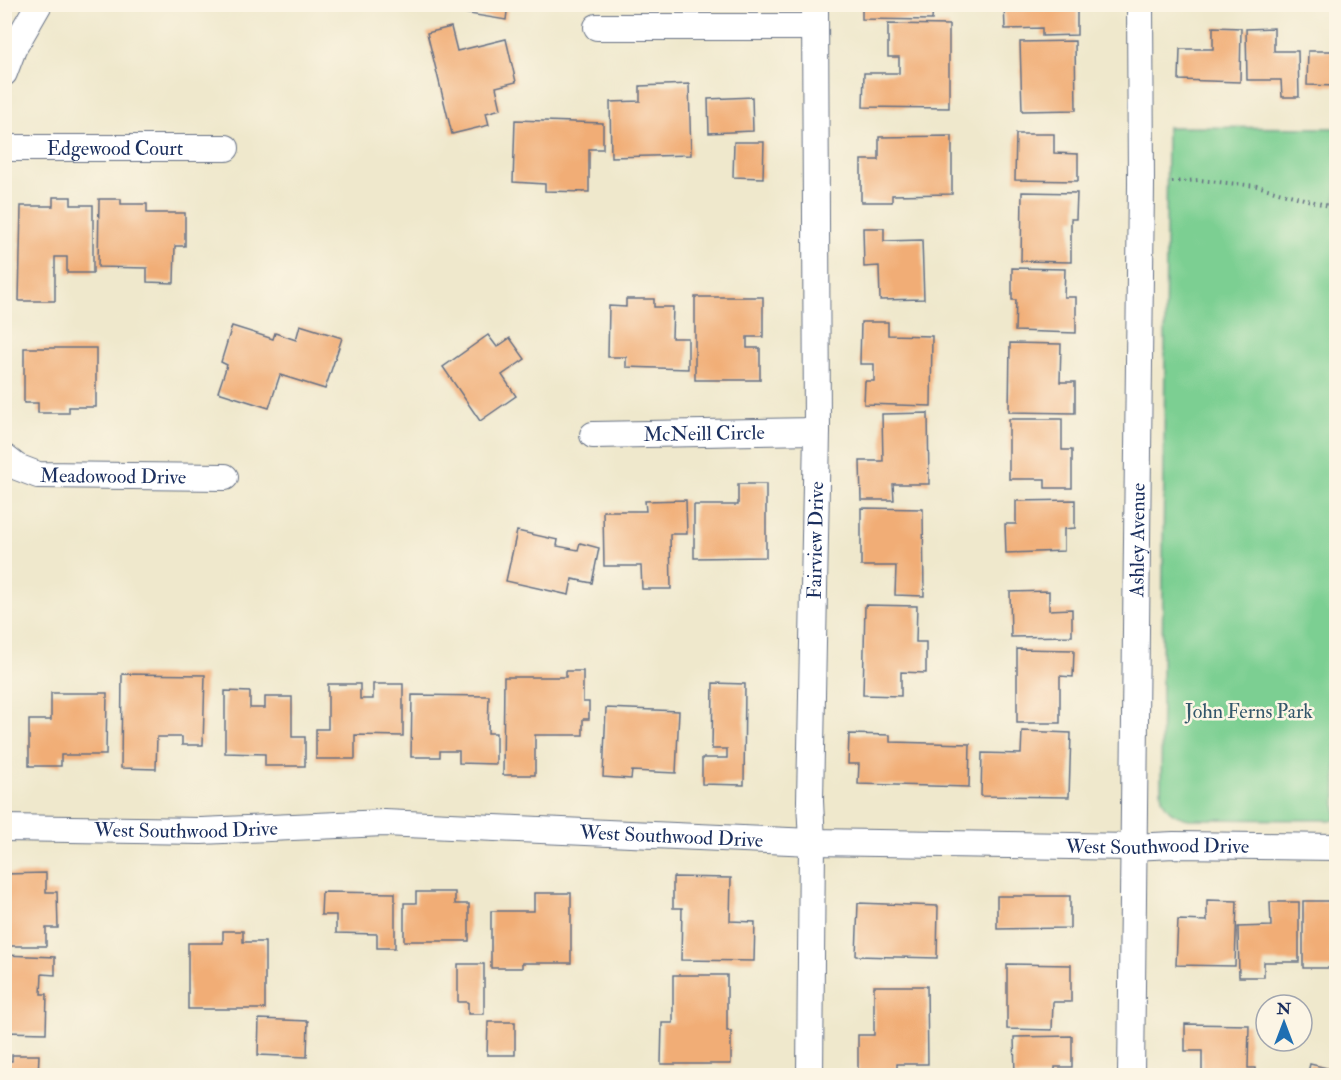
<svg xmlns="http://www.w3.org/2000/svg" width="1341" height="1080" viewBox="0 0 1341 1080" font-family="'IM FELL Double Pica',serif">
	<rect width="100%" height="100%" fill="#fcf5e5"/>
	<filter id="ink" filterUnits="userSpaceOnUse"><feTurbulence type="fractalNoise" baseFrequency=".0167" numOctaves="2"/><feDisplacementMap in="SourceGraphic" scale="12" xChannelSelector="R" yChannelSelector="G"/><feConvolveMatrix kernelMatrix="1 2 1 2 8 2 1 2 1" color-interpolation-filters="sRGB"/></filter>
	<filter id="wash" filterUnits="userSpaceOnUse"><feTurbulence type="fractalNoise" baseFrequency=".008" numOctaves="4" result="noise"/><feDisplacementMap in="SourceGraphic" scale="24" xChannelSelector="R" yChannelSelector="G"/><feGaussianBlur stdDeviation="1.35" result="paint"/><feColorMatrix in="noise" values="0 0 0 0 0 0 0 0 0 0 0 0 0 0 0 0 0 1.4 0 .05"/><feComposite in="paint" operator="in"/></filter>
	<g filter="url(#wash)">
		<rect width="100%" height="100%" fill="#efe8cc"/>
		<path fill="#7bcf92" stroke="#4b7f78" stroke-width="1.5" d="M1167 127 1336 128V820L1189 819C1173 816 1163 809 1161 792Z"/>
		<g id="blocks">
			<g fill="#f1ad76">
				<polygon points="427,4 508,4 506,20 426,7"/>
				<polygon points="862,4 933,4 932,20 862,19"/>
				<polygon points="1004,4 1051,4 1051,9 1077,9 1077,35 1042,36 1042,28 1005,29"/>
				<polygon points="888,24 949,25 949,108 863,107 864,73 899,73 899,57 888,57"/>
				<polygon points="451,27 457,51 506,39 516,82 496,87 501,109 486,113 489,125 452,134 427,33"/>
				<polygon points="1213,27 1241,28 1240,82 1179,80 1180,49 1213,49"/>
				<polygon points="1274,28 1274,51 1298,51 1299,97 1282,97 1281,80 1247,80 1246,29"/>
				<polygon points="1334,28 1336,28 1336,86 1307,85 1308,51 1334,51"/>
				<polygon points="1075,41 1076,110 1022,111 1020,42"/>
				<polygon points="689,84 691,155 611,157 610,102 640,101 640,86"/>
				<polygon points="752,97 753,131 709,133 708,99"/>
				<polygon points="515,120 603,123 603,149 589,149 589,192 545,191 545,184 513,182"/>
				<polygon points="1016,134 1054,134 1054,153 1078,154 1078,181 1015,180"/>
				<polygon points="952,136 952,194 892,195 892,202 861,202 861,160 879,160 879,137"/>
				<polygon points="734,142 764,142 763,178 733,177"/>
				<polygon points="1022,192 1077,193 1076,219 1071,219 1071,262 1021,261"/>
				<polygon points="53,197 71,197 71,205 93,205 93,273 67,273 67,257 55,257 55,301 19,301 21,206 53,206"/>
				<polygon points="99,199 121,199 121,204 147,204 147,213 185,213 185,246 175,246 174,283 147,282 147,268 98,267"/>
				<polygon points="863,228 884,228 884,241 922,240 924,299 880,300 879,266 864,267"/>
				<polygon points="1012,268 1065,269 1064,297 1076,297 1076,333 1015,331 1016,300 1012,300"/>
				<polygon points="695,297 763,297 763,337 747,337 747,348 760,348 760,380 695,380"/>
				<polygon points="626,299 654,299 654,307 673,307 672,338 688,338 688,369 626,367 626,357 608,357 609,306 626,307"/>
				<polygon points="861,322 888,322 888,335 932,336 931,406 864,404 865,381 874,381 874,364 860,364"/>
				<polygon points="300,325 342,338 325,389 280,375 269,408 218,392 227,365 221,362 232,326 273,339 275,333 296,340"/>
				<polygon points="488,335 497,347 510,338 525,359 502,375 516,396 480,421 443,367"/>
				<polygon points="1010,343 1061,344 1060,382 1075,382 1075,413 1009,412"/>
				<polygon points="24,348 96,348 96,407 69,407 69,413 38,413 38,403 24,403"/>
				<polygon points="928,413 929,484 893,484 894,500 861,500 860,461 883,461 882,414"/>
				<polygon points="1009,419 1062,419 1062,450 1072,450 1072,488 1045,488 1045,479 1009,479"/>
				<polygon points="738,484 766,484 766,557 694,558 694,505 738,505"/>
				<polygon points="686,500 687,534 670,534 671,589 642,589 641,566 604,566 603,511 646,511 645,501"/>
				<polygon points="1075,500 1075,528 1064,529 1064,551 1006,553 1005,524 1016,524 1016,501"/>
				<polygon points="861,508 923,509 924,596 895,595 896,566 861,566"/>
				<polygon points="517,531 558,540 557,546 578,550 580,543 599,548 592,583 572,579 569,595 506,581"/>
				<polygon points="1049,591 1049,610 1072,609 1072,636 1011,637 1010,592"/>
				<polygon points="865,605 917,606 916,642 926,642 926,673 901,672 901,696 863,695"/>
				<polygon points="1017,649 1074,650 1073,677 1060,676 1060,723 1017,723"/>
				<polygon points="566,671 583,671 583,702 589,702 589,719 583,719 583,735 535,735 535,775 503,775 504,677 566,677"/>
				<polygon points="122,674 205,675 203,745 182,745 182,737 157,737 156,769 121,768"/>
				<polygon points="713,683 745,684 744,785 702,784 702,758 727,758 727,749 712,749"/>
				<polygon points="328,684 360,684 360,699 373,699 373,684 403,684 403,736 355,735 355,759 316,759 316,729 328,729"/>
				<polygon points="225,691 250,692 250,708 265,708 265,697 292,697 292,737 305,737 305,766 265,766 265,754 225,753"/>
				<polygon points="51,693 107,693 106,755 61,755 61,766 29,766 29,720 51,720"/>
				<polygon points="412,695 489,696 488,733 496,733 496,764 459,763 459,751 440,751 440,757 411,757"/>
				<polygon points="606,708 679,711 676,773 632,771 631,779 603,777"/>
				<polygon points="1022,731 1071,733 1069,797 981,796 982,753 1021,754"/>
				<polygon points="849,734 890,735 890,742 970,744 969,787 858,784 859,764 848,764"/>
				<polygon points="46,873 46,892 57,892 58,928 46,928 46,946 4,946 4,874"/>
				<polygon points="673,877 731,878 730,921 755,922 754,961 681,960 682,908 673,908"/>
				<polygon points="322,892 395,893 395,948 377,948 377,934 336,933 336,915 321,915"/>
				<polygon points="416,892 455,892 455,904 469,904 469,941 404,941 404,903 416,903"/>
				<polygon points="534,893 571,893 571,963 522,963 522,968 491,968 491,911 534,911"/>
				<polygon points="997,896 1070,896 1070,928 997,929"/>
				<polygon points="1207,900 1237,901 1235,966 1176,965 1178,920 1207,921"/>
				<polygon points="1303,901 1334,901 1334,925 1336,925 1336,968 1303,968"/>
				<polygon points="1270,902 1299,902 1299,962 1264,962 1264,977 1239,977 1238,927 1271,926"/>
				<polygon points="858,903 938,906 937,958 856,956"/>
				<polygon points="223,931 243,931 243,942 265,942 265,1009 188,1009 188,943 223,943"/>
				<polygon points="4,955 55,957 55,975 42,974 41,994 47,994 46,1033 4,1032"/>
				<polygon points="458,964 484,964 484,1014 468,1014 468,1002 458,1002"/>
				<polygon points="1007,964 1071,965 1071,1002 1053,1002 1052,1030 1007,1029"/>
				<polygon points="673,975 727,975 727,1031 731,1031 731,1064 661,1064 662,1023 673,1023"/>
				<polygon points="874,986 927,986 928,1064 897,1064 897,1076 858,1076 858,1035 874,1035"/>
				<polygon points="259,1019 308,1021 307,1057 258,1055"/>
				<polygon points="488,1022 515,1022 515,1055 487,1055"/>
				<polygon points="1185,1024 1249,1025 1248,1068 1255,1068 1255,1076 1202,1076 1202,1051 1185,1051"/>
				<polygon points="1072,1036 1072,1067 1055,1067 1055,1076 1015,1076 1014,1037"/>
				<polygon points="12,1055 39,1055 38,1076 4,1076 4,1061 12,1061"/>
				<polygon points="1310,1064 1336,1070 1336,1076 1307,1076"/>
			</g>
		</g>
	</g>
	<g filter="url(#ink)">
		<use href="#blocks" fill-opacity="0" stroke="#657084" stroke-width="1.5"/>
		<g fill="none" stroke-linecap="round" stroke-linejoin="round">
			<defs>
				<g id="minor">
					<polyline points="597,27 815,27"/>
					<polyline points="4,73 13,49 39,4"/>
					<path id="s1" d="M4 148H226"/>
					<path id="s2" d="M593 435 817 431"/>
					<path id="s3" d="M4 457 17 467 38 475 225 477"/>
					<path id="s4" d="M4 828 201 831 384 823 812 842 1132 847 1174 845 1336 847"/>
					<path id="s5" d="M810 1076 812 842 810 801 817 431 815 4"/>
					<path id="s6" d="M1131 1076 1141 184 1140 4"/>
				</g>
			</defs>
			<use href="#minor" stroke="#657084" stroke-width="28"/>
			<polyline stroke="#657084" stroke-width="4" stroke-dasharray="1.5 4.5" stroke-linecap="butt" points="1172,182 1199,180 1257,186 1336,208"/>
			<use href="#minor" stroke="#fff" stroke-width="26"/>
		</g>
	</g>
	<g text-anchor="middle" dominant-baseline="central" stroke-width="5" stroke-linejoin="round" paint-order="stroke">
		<g font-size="20" fill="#1b2f5e" stroke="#fcf5e5">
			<text stroke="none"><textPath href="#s1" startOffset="111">Edgewood Court</textPath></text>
			<text stroke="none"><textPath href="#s2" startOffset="111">McNeill Circle</textPath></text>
			<text stroke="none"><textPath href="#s3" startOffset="114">Meadowood Drive</textPath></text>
			<text stroke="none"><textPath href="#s5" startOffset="536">Fairview Drive</textPath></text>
			<text stroke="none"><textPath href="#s6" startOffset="536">Ashley Avenue</textPath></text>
			<text stroke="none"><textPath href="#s4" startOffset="182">West Southwood Drive</textPath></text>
			<text stroke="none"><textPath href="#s4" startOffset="668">West Southwood Drive</textPath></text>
			<text stroke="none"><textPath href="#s4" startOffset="1154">West Southwood Drive</textPath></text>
		</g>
		<g font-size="20" fill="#33576b" stroke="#fcf5e5">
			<text x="1249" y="711">John Ferns Park</text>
		</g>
	</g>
	<rect width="1341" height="1080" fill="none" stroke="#fcf5e5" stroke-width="24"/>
	<g transform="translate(1284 1023)"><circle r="28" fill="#fcf5e5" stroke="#a2a6af" stroke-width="1.5"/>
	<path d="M0-4.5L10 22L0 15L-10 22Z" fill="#1f6fb2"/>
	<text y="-9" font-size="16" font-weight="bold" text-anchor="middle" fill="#1b2f5e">N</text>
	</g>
</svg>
